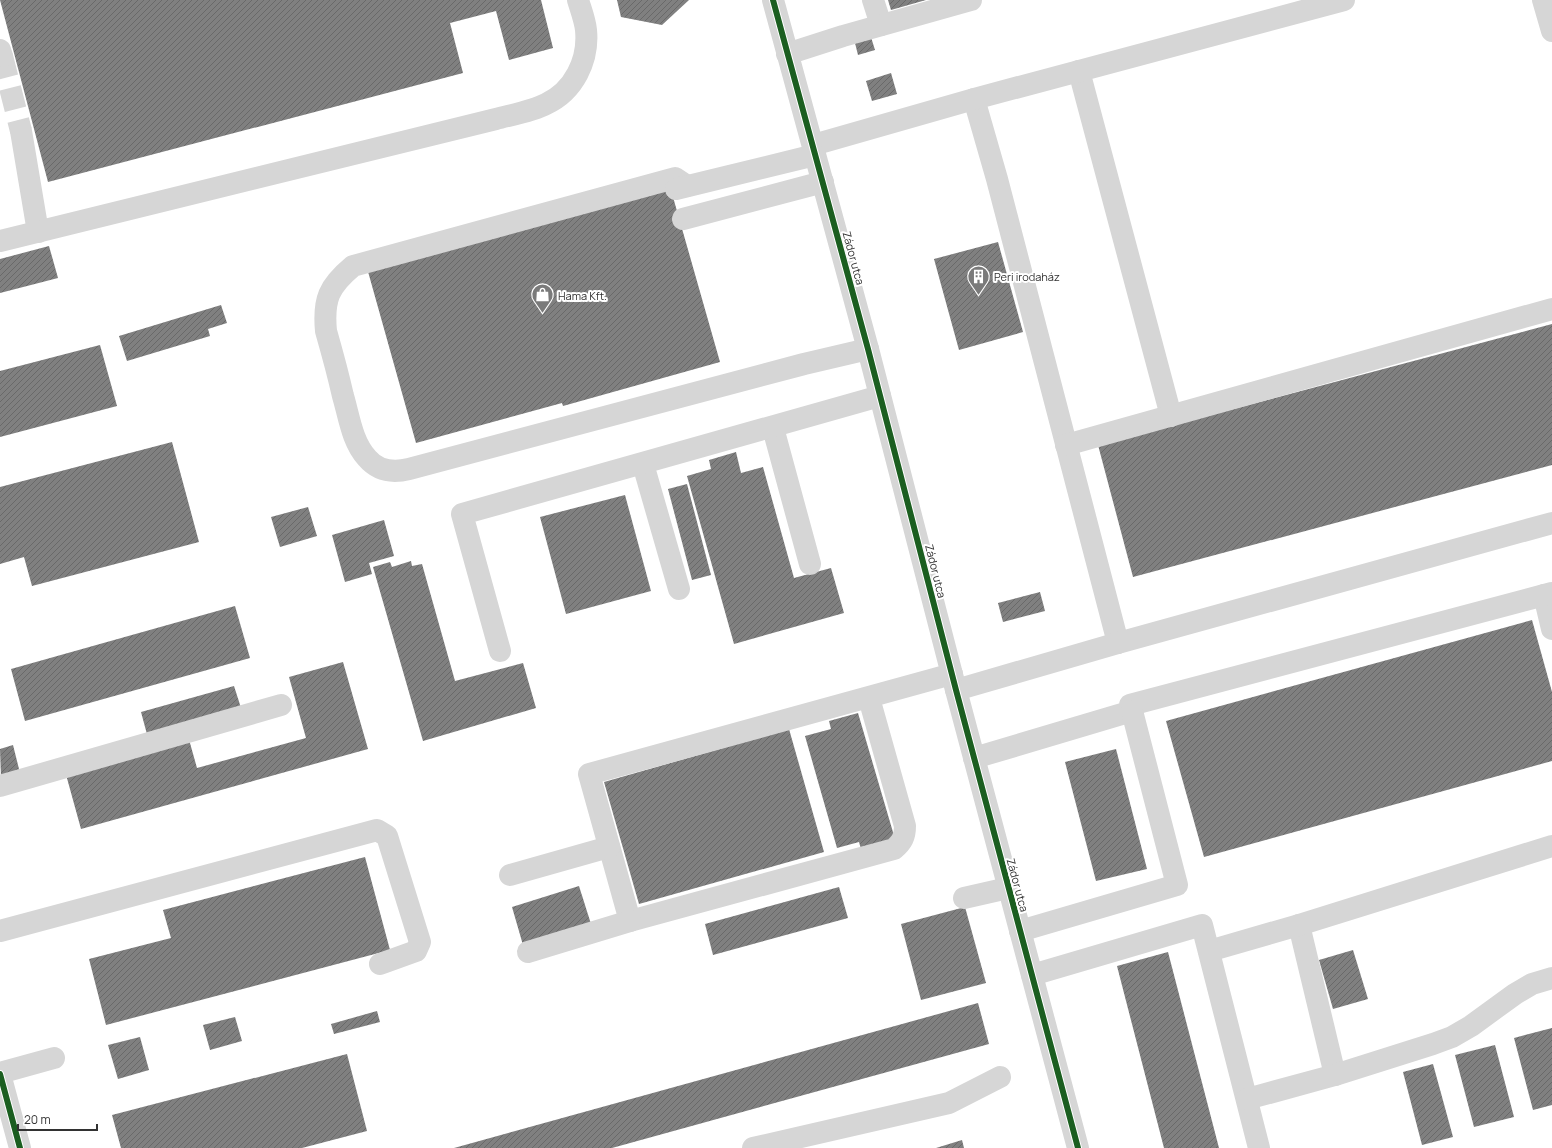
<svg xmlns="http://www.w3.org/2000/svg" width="1552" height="1148" viewBox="0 0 1552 1148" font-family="Manrope,sans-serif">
	<defs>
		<pattern id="building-hatch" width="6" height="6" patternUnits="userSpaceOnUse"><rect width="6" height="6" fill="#808080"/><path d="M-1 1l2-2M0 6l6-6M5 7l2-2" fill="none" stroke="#696969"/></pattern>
	</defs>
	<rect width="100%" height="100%" fill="#fff"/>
	<g fill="url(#building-hatch)">
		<polygon points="0,0 541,0 553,48 509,60 496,11 450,23 463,73 48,182"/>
		<polygon points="617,0 689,0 662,25 621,17"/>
		<polygon points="888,0 926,0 891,10"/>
		<polygon points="870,34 875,50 858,55 854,39"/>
		<polygon points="891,73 897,94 872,101 866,81"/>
		<polygon points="669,183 720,362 563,406 562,403 416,443 367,268"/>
		<polygon points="998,242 1023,332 959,350 934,259"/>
		<polygon points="49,246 58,278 0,293 0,259"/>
		<polygon points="221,305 227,323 208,329 210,336 127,361 119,336"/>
		<polygon points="1552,324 1552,465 1133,577 1098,445"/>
		<polygon points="100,345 117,406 0,437 0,371"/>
		<polygon points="172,442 199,542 32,586 24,557 0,564 0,487"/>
		<polygon points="736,452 741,473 763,467 794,578 831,568 844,613 734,644 687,476 711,469 709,460"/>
		<polygon points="687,484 711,575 692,580 668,489"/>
		<polygon points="625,495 651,591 566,614 540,517"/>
		<polygon points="308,507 317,536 280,547 271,517"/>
		<polygon points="384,520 394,556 369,563 372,574 345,582 332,535"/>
		<polygon points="411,561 412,566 422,564 455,681 523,663 536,708 423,741 373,567 390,562 392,567"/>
		<polygon points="1040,592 1045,611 1003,622 998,603"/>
		<polygon points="235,606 250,658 25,721 11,669"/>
		<polygon points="1532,620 1552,692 1552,761 1204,857 1166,721"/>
		<polygon points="343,662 368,749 81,829 65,771 188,736 197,768 306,738 289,677"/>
		<polygon points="234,686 242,711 148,738 141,712"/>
		<polygon points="858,713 895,839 861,849 859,842 837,848 805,736 831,729 829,721"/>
		<polygon points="789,729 824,852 639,904 604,782"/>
		<polygon points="13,745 20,773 1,778 0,749"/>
		<polygon points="1116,749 1147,869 1096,881 1065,762"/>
		<polygon points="365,857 390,950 106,1025 89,959 171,938 163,910"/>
		<polygon points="579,886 591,924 523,945 512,907"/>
		<polygon points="839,887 848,918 713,955 705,924"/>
		<polygon points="965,907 986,983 921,1000 901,924"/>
		<polygon points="1353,950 1368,999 1333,1009 1319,960"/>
		<polygon points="1168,952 1219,1148 1164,1148 1117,966"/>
		<polygon points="978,1003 989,1044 612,1148 454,1148"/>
		<polygon points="377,1011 380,1022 334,1034 331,1024"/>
		<polygon points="235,1017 242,1041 210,1050 203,1025"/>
		<polygon points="1552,1028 1552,1105 1533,1110 1514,1038"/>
		<polygon points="140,1037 149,1070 118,1079 108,1045"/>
		<polygon points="1495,1045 1514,1117 1474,1127 1455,1055"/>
		<polygon points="347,1054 367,1131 302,1148 121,1148 112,1115"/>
		<polygon points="1433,1064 1453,1137 1422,1145 1403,1072"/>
		<polygon points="962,1140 964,1148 936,1148"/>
	</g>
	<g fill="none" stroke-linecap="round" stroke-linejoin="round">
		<polyline stroke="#d6d6d6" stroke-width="22" stroke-dasharray="22 11" stroke-linecap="butt" points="2,56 21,131"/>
		<g stroke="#d6d6d6" stroke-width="22">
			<polyline points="773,0 868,349 956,690 1078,1148"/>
			<polyline points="873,0 881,25"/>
			<polyline points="1543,0 1552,31"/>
			<polyline points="0,50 2,56"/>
			<polyline points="787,54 843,36 971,0"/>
			<polyline points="1079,71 1171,416"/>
			<polyline points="974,99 997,179 1118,643"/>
			<polyline points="21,131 38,232"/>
			<polyline points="813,145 974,99 1344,0"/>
			<path d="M687 186 675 178 353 266C329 286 323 299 326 331 332 352 338 374 343 396 349 416 352 442 367 458 378 471 393 473 409 469L804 364 868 349"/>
			<polyline points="676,189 815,155"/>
			<polyline points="683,219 823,182"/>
			<path d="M0 241 496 119C511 115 533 111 546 104 574 91 589 60 586 30 585 20 581 10 578 0"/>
			<polyline points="773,428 810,564"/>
			<polyline points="1066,445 1552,309"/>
			<polyline points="643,464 679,589"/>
			<polyline points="1544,595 1552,629"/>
			<polyline points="500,651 462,514 880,396"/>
			<polyline points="956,690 1118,643 1552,523"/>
			<path d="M869 698 905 826C905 837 902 842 894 849L630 921 589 774 952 674"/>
			<polyline points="974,758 1132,711 1130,705 1552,593"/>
			<polyline points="0,786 281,705"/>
			<polyline points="510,875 609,847"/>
			<polyline points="964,898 1008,888"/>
			<polyline points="1299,925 1335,1075"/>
			<polyline points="0,931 377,830 387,836 420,942 416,951 380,964"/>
			<polyline points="1020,931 1177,885 1132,711"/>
			<polyline points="1209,951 1299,925 1552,846"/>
			<polyline points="528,952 630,921"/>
			<polyline points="1032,975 1202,925 1259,1148"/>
			<polyline points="0,1073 54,1058"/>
			<polyline points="0,1074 20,1148"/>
			<polyline points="1247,1099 1335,1075 1433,1044 1452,1037 1471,1026 1515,994 1532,984 1552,978"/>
			<polyline points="753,1148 949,1103 1000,1077"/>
		</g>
		<defs>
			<g id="cycleway">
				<polyline points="773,0 868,349 956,690 1078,1148"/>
				<polyline points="0,1074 20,1148"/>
			</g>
		</defs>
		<use href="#cycleway" stroke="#fff" stroke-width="8"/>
		<use href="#cycleway" stroke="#1b5e20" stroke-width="6"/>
	</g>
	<defs>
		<symbol id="building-pin" viewBox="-11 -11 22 30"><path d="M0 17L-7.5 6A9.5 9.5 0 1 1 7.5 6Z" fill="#7a7a7a" stroke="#fff"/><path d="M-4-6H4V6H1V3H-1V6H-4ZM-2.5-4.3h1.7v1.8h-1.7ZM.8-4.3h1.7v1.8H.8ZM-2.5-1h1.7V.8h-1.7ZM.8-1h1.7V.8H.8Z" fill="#fff"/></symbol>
		<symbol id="shop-pin" viewBox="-11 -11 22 30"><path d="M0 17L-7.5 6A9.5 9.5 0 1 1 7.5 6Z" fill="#7a7a7a" stroke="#fff"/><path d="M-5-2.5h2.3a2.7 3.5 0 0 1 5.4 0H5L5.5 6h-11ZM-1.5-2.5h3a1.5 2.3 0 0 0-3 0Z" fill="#fff"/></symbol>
	</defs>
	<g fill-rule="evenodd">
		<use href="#building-pin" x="966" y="264" width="25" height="34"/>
		<use href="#shop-pin" x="530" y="282" width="25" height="34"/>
	</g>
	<g text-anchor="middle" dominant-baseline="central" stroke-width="4" stroke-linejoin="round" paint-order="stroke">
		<g font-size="11" fill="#323232" stroke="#fff">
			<text transform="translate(854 258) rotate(75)">Zádor utca</text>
			<text transform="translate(936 571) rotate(76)">Zádor utca</text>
			<text transform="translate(1018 885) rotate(75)">Zádor utca</text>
		</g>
		<g font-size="11" fill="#323232" stroke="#fff" text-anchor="start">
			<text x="994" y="276">Peri irodaház</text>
			<text x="558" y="295">Hama Kft.</text>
		</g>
	</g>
	<path d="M18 1124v6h79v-6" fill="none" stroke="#323232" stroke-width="2"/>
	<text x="24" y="1124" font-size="12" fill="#323232" stroke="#ffffff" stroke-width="3" paint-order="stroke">20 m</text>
</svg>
